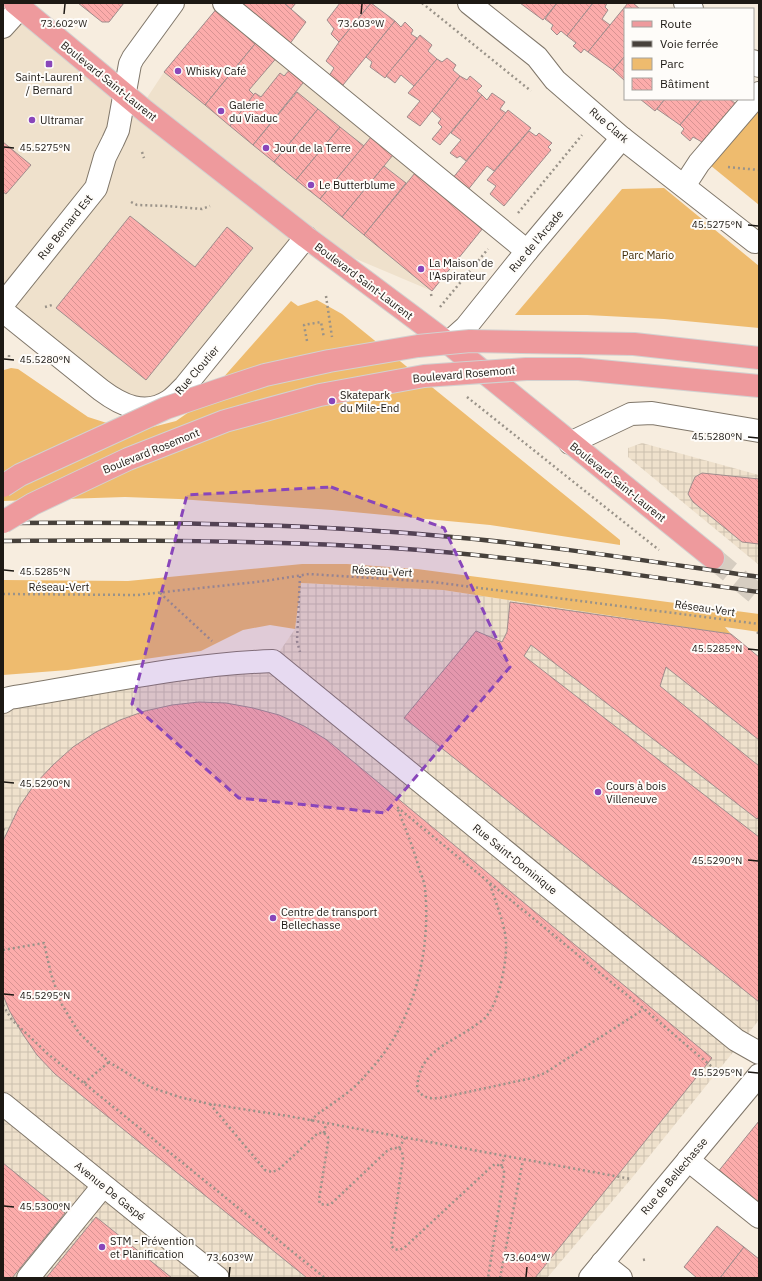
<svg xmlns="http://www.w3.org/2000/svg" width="762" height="1281" viewBox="0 0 762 1281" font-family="'IBM Plex Sans',sans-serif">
	<defs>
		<pattern id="industrial-grid" width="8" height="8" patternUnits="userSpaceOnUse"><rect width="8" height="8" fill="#efe1cc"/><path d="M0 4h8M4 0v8" fill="none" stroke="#ccc0ae"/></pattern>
		<pattern id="building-back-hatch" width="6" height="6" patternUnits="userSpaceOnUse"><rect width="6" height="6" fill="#fcacab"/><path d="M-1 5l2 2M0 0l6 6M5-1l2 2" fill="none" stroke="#d89392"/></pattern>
	</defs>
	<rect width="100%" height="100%" fill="#f7eddf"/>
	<polygon fill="#efe1cc" points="3,3 15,3 141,107 164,72 218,7 490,220 432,291 304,237 157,408 97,387 3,308"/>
	<g fill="url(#industrial-grid)">
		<polygon points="642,443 759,475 759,565 628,457 628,448"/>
		<polygon points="300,583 443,590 731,634 759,657 759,1020 631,1179 547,1278 3,1278 3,688 261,672 273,661 295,629"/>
	</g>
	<g fill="#eebb6e">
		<polygon points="759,108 759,205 710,165"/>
		<polygon points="664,188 759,266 759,328 664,319 587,315 515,315 622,189"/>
		<polygon points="317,300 342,314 620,540 620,545 490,525 332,510 179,499 125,497 3,501 4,370 11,368 18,369 88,417 113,425 145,429 176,421 199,405 291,301 298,306"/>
		<polygon points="302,564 347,564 417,569 759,614 759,632 725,627 731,634 443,590 301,583 295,629 270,625 243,630 201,651 68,670 3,675 3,580 128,581"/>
	</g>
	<g fill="url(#building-back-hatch)" stroke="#9f8c8c">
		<polygon points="78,3 124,3 109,22 102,22"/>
		<polygon points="238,3 284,3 306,22 289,45"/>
		<polygon points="284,3 296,3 291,9"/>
		<polygon points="340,3 371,3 339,42 331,34 334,29 327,20"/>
		<polygon points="371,3 395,21 339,90 327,79 334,68 326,61 339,42"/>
		<polygon points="520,3 557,3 543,20"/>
		<polygon points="557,3 593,3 567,36 561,31 557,35 551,29 553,25 545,19"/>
		<polygon points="593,3 607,3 605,7 608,10 602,19 610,25 588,52 584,49 581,53 573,46 576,43 567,36"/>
		<polygon points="628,3 633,3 640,9 625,9 625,56 613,70 588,52"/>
		<polygon points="218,7 259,39 205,105 164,72"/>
		<polygon points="395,21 401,27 405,22 413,30 411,34 417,38 385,78 370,67 372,62 366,57"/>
		<polygon points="420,35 432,45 428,51 437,59 414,86 401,75 395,83 386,76"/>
		<polygon points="259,39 279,55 249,90 254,95 230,126 205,105"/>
		<polygon points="625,56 625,81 613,70"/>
		<polygon points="447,58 456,65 453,70 460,76 420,126 407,117 420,101 408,93 437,59 442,62"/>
		<polygon points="293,66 307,78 253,145 230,126 255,93 261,97 280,73 284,76"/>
		<polygon points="460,76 467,80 470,76 482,86 477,91 482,95 440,145 432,139 442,127 438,123 441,119 432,111"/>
		<polygon points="297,92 318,109 274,162 253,145"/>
		<polygon points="492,93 505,102 500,109 506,113 466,161 460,156 457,158 450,153 461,140 451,133 482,95 487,100"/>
		<polygon points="640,99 665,99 655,111"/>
		<polygon points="665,99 702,99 680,125 657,109"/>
		<polygon points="702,99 730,99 736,104 702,142 693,137 690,141 681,133 684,129 680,125"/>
		<polygon points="318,109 340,127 296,180 274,162"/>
		<polygon points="508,110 531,128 494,171 487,166 467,191 452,179"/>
		<polygon points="340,127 364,146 320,199 296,180"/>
		<polygon points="529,131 536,136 539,133 552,143 548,147 551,150 504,206 490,194 496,186 487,180"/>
		<polygon points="371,137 393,155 342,217 320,199"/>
		<polygon points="3,142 31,165 6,194 3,192"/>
		<polygon points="384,166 406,183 364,235 342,217"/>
		<polygon points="415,173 483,228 432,291 364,235"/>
		<polygon points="130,216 195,267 227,227 253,248 146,380 56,308"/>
		<polygon points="702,473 759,479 759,544 742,542 693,502 688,494 691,486 695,477"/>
		<polygon points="510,602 731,634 759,657 759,740 666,667 660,686 759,766 759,817 757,819 531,645 524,656 759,837 759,1002 404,718 476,631 502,642 507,632"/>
		<polygon points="199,702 226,703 253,708 279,715 304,726 327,740 712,1058 535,1278 307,1278 55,1074 37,1055 22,1033 9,1010 3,995 3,841 19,807 34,785 53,765 73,747 96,732 120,720 145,711 172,705"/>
		<polygon points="759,1121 759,1206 717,1173"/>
		<polygon points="3,1163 65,1213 12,1278 3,1278"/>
		<polygon points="96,1217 172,1278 46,1278"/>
		<polygon points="717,1226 744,1247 720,1278 697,1278 684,1267"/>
		<polygon points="744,1247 759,1259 759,1278 720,1278"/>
	</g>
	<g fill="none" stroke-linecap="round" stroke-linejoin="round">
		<polyline stroke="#d6cdc1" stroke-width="22" stroke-dasharray="22 11" stroke-linecap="butt" points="713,558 759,596"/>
		<defs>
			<g id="minor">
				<polyline points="224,3 527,251"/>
				<polyline points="469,3 537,57 555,80 622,138 755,242"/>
				<polyline points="685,3 692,9"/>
				<polyline points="3,27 21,7"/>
				<polyline points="753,61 759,66"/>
				<polyline points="684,186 699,163 759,93"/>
				<polyline points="3,304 96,188 105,157 113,141 118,130 130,64 133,58 173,3"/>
				<path d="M3 311 101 390C121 405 145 417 169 401 175 397 180 391 185 386L306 237"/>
				<polyline points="448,343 466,327 527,251 622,138"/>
				<polyline points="570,443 631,414 652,413 759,431"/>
				<path d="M3 702 9 698C97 684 184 664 273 661L736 1040 759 1053"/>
				<polyline points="3,1104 218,1278"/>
				<polyline points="688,1160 759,1217"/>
				<polyline points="602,1263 621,1278"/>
				<polyline points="28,1278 103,1186"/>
				<polyline points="590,1278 759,1075"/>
			</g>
			<polyline id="major" points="15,3 145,111 306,237 448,343 713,558"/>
		</defs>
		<use href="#minor" stroke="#80776a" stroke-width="24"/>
		<use href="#major" stroke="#d2d1d0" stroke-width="24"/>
		<g stroke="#9a9389" stroke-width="2.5" stroke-dasharray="2 3" stroke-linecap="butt">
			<polyline points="422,3 531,91"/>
			<polyline points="142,152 144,158"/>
			<polyline points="728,167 759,170"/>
			<polyline points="131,202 137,205 167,206 202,209 210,206"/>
			<polyline points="518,213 582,135"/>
			<polyline points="431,294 432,298"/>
			<polyline points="326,296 332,337"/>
			<polyline points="45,307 52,305"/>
			<polyline points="440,307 488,249"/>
			<polyline points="307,341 304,325 321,322 324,338"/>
			<polyline points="9,357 9,353"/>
			<polyline points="467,397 659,550"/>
			<polyline points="300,576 297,641 300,652"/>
			<polyline points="160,593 212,641"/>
			<polyline points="3,594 137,595 265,581 309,574 433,582 759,624"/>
			<polyline points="757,632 759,634"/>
			<polyline points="3,829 7,831"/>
			<path d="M490 884C495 902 505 923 506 942 507 963 499 1003 485 1018 482 1021 477 1024 473 1027 446 1046 419 1051 417 1089 423 1098 429 1099 440 1098L532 1078 545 1073 644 1009"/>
			<polyline points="3,950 44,943 51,974 61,1003 79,1033 109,1062 150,1087 179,1097 210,1104 288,1116 631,1179"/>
			<polyline points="3,1005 12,1020 48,1054 325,1278"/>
			<polyline points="84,1083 109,1062"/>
			<path d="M210 1104 265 1170C270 1172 273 1172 278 1170L318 1133H324L328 1137V1143L319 1199 320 1204 326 1205 331 1204 387 1151 393 1148H399L402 1151 403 1158 391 1245 394 1249 399 1250 404 1248 491 1167 495 1164 501 1166 504 1169V1175L488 1278"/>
			<path d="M311 1121C317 1113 324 1110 332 1104 343 1096 356 1087 364 1077 375 1065 386 1052 394 1038 420 994 430 939 425 888 424 881 421 874 419 868 413 847 405 827 397 807L644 1009 718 1072"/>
			<polyline points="324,1133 326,1124"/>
			<polyline points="399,1148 405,1138"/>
			<polyline points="501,1166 505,1156"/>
			<polyline points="643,1260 647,1259"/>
			<polyline points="500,1278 523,1160"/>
		</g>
		<use href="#minor" stroke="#fff" stroke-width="22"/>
		<use href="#major" stroke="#ee9a9d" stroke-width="22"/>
		<defs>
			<g id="rail">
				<path d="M3 523C149 522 296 523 441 536 548 545 653 562 759 577"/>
				<path d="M3 541C133 540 262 540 392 548 515 556 637 575 759 592"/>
			</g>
		</defs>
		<use href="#rail" stroke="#47413b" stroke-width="4.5"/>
		<use href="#rail" stroke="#fefcf9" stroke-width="3" stroke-dasharray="9" stroke-linecap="butt"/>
		<defs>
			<g id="major-bridge">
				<polyline points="3,486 20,475 166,408 219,390 265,375 329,361 418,346 470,341 634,344 759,358"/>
				<polyline points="3,522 33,504 128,459 225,421 320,395 424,376 526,369 579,369 759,386"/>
			</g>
		</defs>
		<use href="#major-bridge" stroke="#d2d1d0" stroke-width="24" stroke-linecap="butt"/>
		<use href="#major-bridge" stroke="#ee9a9d" stroke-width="22"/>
	</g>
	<path fill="#8946ba" fill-opacity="0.2" stroke="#8946ba" stroke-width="3" stroke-dasharray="8 5" stroke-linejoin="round" d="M331 487 444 528 510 667 385 813 239 798 132 704 187 495Z"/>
	<path fill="none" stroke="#1d1914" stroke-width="1.5" d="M64 14 65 4M361 14 362 4M4 147 14 148M748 225 758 226M4 359 14 360M748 437 758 438M4 570 14 571M748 649 758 650M4 782 14 783M748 860 758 861M4 994 14 995M748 1072 758 1073M4 1206 14 1207M229 1277 230 1267M526 1277 527 1267"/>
	<g fill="#8946ba" stroke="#fefcf9" stroke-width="1.5">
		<rect x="45" y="60" width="8" height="8" rx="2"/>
		<circle cx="178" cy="71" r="4"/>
		<circle cx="221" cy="111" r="4"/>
		<circle cx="32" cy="120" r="4"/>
		<circle cx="266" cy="148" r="4"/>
		<circle cx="311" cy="185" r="4"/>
		<circle cx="421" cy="269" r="4"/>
		<circle cx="332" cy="401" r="4"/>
		<circle cx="598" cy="792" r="4"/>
		<circle cx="273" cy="918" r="4"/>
		<circle cx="102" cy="1247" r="4"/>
	</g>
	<g text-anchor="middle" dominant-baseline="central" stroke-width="4" stroke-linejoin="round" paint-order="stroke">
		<g font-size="11" fill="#1d1914" stroke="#fefcf9" text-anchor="start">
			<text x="186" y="71">Whisky Café</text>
			<text x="49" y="77" text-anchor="middle">Saint-Laurent<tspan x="49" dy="13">/ Bernard</tspan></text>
			<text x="229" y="105">Galerie<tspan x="229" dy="13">du Viaduc</tspan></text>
			<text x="40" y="120">Ultramar</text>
			<text x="274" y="148">Jour de la Terre</text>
			<text x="319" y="185">Le Butterblume</text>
			<text x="429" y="263">La Maison de<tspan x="429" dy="13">l'Aspirateur</tspan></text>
			<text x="340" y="395">Skatepark<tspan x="340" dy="13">du Mile-End</tspan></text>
			<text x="606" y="786">Cours à bois<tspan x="606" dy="13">Villeneuve</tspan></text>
			<text x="281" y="912">Centre de transport<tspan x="281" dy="13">Bellechasse</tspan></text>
			<text x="110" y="1241">STM - Prévention<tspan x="110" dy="13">et Planification</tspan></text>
		</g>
		<g font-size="11" fill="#1d1914" stroke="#fefcf9">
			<text transform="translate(109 81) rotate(39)">Boulevard Saint-Laurent</text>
			<text transform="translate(609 125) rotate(41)">Rue Clark</text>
			<text transform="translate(65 227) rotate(-51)">Rue Bernard Est</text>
			<text transform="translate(536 241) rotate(-50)">Rue de l'Arcade</text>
			<text transform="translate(364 281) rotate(37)">Boulevard Saint-Laurent</text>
			<text transform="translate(197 370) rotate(-49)">Rue Cloutier</text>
			<text transform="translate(464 374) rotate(-5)">Boulevard Rosemont</text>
			<text transform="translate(151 451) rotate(-22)">Boulevard Rosemont</text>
			<text transform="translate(618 482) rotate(39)">Boulevard Saint-Laurent</text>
			<text transform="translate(382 571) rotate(3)">Réseau-Vert</text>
			<text x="59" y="587">Réseau-Vert</text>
			<text transform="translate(705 608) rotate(8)">Réseau-Vert</text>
			<text transform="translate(515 859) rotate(39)">Rue Saint-Dominique</text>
			<text transform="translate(674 1176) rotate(-50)">Rue de Bellechasse</text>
			<text transform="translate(110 1191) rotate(39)">Avenue De Gaspé</text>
		</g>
		<g font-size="11" fill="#432d08" stroke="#fefcf9">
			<text x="648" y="255">Parc Mario</text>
		</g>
	</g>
	<g font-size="10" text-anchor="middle" fill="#1d1914" stroke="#fefcf9" stroke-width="4" stroke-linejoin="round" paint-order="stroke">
		<text x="64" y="27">73.602°W</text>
		<text x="361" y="27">73.603°W</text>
		<text x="45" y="151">45.5275°N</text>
		<text x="717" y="228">45.5275°N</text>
		<text x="45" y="363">45.5280°N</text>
		<text x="717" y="440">45.5280°N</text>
		<text x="45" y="575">45.5285°N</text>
		<text x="717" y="652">45.5285°N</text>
		<text x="45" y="787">45.5290°N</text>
		<text x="717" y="864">45.5290°N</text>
		<text x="45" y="999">45.5295°N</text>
		<text x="717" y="1076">45.5295°N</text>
		<text x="45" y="1210">45.5300°N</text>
		<text x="230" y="1261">73.603°W</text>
		<text x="527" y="1261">73.604°W</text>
	</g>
	<rect width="762" height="1281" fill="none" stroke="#1d1914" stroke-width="8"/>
	<rect x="624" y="8" width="130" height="92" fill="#fefcf9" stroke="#a4a19d"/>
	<rect x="632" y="21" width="20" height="6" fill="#ee9a9d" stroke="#a4a19d"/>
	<text x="660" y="28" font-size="12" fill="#1d1914">Route</text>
	<rect x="632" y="41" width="20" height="6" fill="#47413b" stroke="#a4a19d"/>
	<text x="660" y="48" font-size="12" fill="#1d1914">Voie ferrée</text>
	<rect x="632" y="58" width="20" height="12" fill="#eebb6e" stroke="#a4a19d"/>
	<text x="660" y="68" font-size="12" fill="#1d1914">Parc</text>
	<rect x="632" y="78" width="20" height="12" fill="url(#building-back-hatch)" stroke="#a4a19d"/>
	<text x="660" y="88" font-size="12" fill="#1d1914">Bâtiment</text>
</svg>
